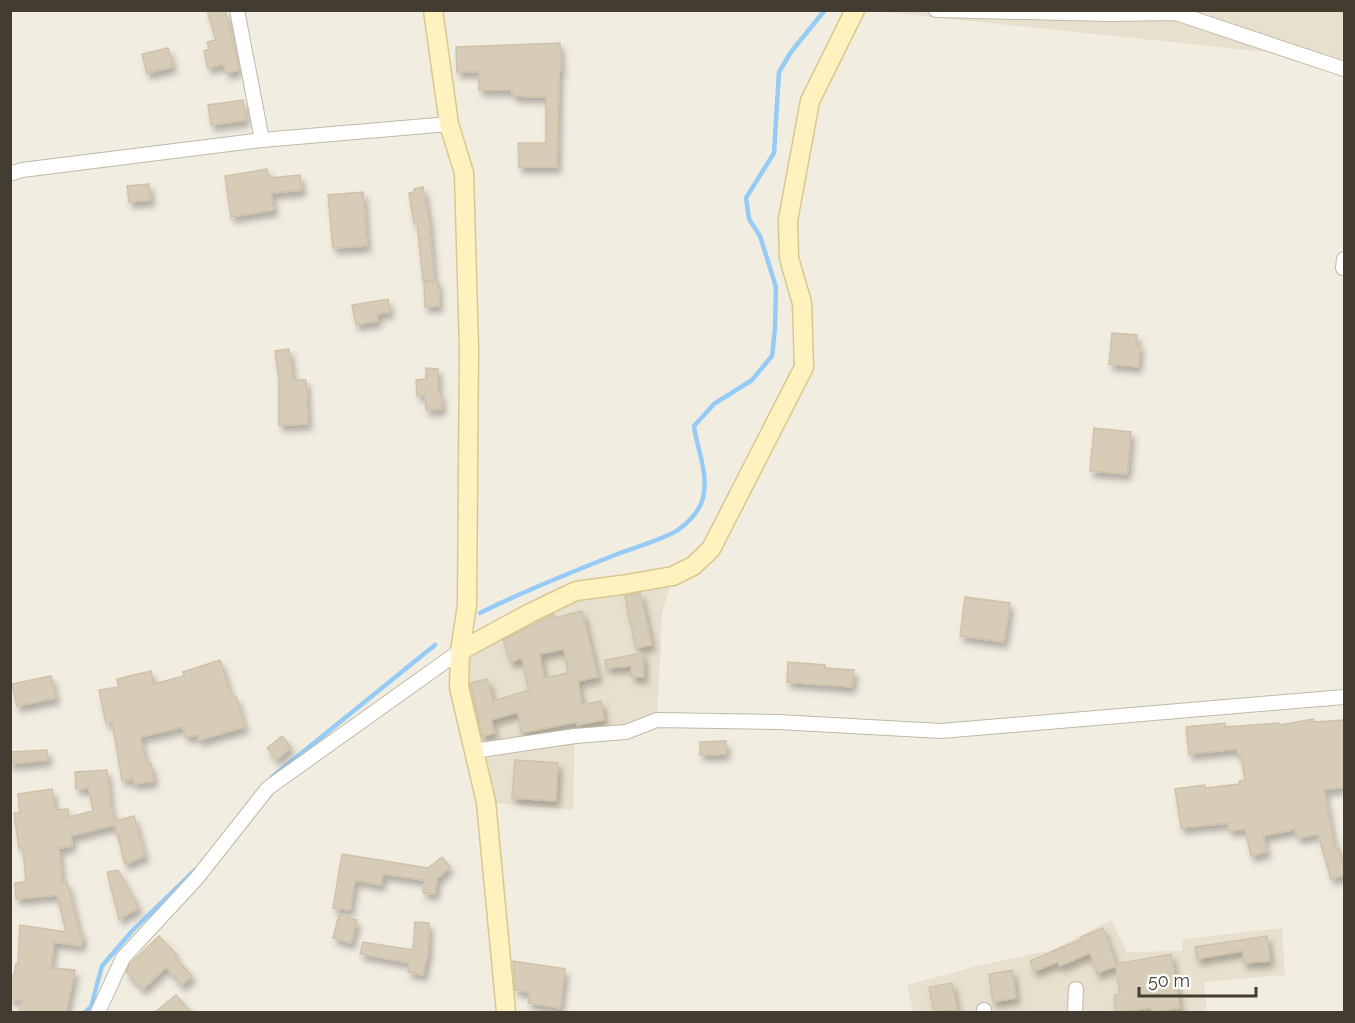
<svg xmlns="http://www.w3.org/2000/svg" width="1355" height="1023" viewBox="0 0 1355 1023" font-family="Raleway,sans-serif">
	<defs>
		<filter id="shadow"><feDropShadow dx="3.5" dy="6" stdDeviation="3" flood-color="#0004"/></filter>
	</defs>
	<rect width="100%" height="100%" fill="#f2ede1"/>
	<g fill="#e7e0ce">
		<polygon points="874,11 1344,11 1344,60"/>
		<polygon points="673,576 662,614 657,720 575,736 573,810 486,802 460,651 576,591"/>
		<polygon points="1111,920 1127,952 1182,951 1183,939 1282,928 1285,975 1204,982 1207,1012 913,1012 907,985 981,965 1052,950"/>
	</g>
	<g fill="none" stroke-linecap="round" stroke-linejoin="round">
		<g stroke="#96cbf6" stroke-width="4.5">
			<path d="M480 613C524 591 569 573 615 555 630 549 667 538 678 530 689 522 700 510 703 498 709 473 697 450 694 426L714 404 752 380 772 356 775 329 776 287 760 236 749 219 746 198 774 153 779 72 791 52 825 10"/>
			<polyline points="272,777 435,645"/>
			<polyline points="85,1012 91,1007 102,966 132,931 196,869"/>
		</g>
	</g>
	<g fill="#d7ccb8" stroke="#d0c2a8" stroke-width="1.5" fill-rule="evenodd" filter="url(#shadow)">
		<polygon points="207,10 225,10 239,70 226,73 224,64 208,68 204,51 209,49 207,42 216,40"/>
		<polygon points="560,43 561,71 559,71 557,167 519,167 518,143 546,143 546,97 513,96 512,90 479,90 479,72 457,72 456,47"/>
		<polygon points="168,48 173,67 147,73 142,54"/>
		<polygon points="243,100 246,120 211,125 208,105"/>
		<polygon points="267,169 269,178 300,175 302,190 271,193 274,210 231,217 225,176"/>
		<polygon points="149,184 151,200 129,202 127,186"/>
		<polygon points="423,187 429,221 434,280 423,281 417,223 414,223 409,193 414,192 414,189"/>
		<polygon points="363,192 367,246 333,248 328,195"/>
		<polygon points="438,281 439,306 425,307 424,282"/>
		<polygon points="388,299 390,312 377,314 378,321 356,325 352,305"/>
		<polygon points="1112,333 1137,335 1136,345 1140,345 1138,367 1109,364"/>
		<polygon points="289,349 293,380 306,380 308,424 279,425 279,381 275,351"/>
		<polygon points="426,368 438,369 438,393 441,393 442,409 426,410 425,395 417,396 416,380 426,379"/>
		<polygon points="1094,428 1131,432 1127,474 1090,471"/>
		<polygon points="640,593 652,645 636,648 625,596"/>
		<polygon points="965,597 1010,603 1004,642 960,636"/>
		<path d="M582 611 598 677 578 681 582 705 601 701 604 720 577 725V722L521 733 518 712 491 720 495 733 482 736 470 683 487 679 493 701 529 690 522 658 511 662 503 640 554 614V618ZM564 649 568 673 544 678 540 654Z"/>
		<polygon points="643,653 644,677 632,677 631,666 606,668 605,660"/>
		<polygon points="220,660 232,698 236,697 245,727 199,740 198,735 185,737 183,727 140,737 147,764 151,764 154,781 134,784 133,779 122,780 112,722 106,723 99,690 119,687 117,679 151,671 154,684 184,676 183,672"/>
		<polygon points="788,662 825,665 825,668 854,670 852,687 787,682"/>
		<polygon points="51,676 56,698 17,706 12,684"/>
		<polygon points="1313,719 1314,722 1344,720 1344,787 1324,790 1335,849 1339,848 1344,867 1344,875 1331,879 1318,834 1297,838 1296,829 1263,836 1267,852 1251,856 1245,829 1229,831 1228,823 1181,828 1175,789 1205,785 1205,788 1240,784 1239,781 1245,780 1241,756 1238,756 1237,749 1189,754 1186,727 1225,723 1225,727 1279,723 1280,725"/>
		<polygon points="282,736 291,747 277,760 267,748"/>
		<polygon points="726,741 726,754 700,755 700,742"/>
		<polygon points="47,750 48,760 10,764 10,752"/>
		<polygon points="515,760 558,763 556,801 512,798"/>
		<polygon points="107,770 110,803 115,821 134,816 145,856 125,864 115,825 71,836 72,846 59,848 62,883 67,882 80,934 83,934 81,946 54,942 51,968 75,970 66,1012 19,1012 23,1001 10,999 10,975 14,976 16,964 18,964 20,925 66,932 57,895 16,899 15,883 26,882 23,848 19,848 14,813 20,812 18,794 52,789 55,810 68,809 69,817 93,811 89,788 76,789 75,772"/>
		<polygon points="342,854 428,868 442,857 450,867 437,879 435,894 423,893 424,880 383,874 381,885 355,880 350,910 333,908"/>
		<polygon points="118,870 139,908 119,919 107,872"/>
		<polygon points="339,915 357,920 351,943 333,938"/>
		<polygon points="415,922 429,923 428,953 423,975 408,972 410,963 360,954 363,942 413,950"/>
		<polygon points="1103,928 1116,964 1171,954 1180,1008 1152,1012 1151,1008 1116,1012 1114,995 1120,994 1116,966 1097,973 1090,953 1060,966 1058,962 1034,971 1030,961 1082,939 1081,937"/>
		<polygon points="159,936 177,955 175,957 192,976 182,985 166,967 143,989 126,972 129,965"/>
		<polygon points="1267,936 1270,961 1244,963 1243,951 1197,959 1195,947"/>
		<polygon points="513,961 565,969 560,1008 528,1003 530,992 515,990"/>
		<polygon points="1012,970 1016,998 993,1002 989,974"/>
		<polygon points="952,983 957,1010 934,1012 929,987"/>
		<polygon points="176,995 191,1012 155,1012"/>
	</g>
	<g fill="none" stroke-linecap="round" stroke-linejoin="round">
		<defs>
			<g id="street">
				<polyline points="237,10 262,140"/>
				<polyline points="936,10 1108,14 1176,13 1344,69"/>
				<polyline points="10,174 22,170 262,140 449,124"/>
				<polyline points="1343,268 1344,259"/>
				<polyline points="474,751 575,736 626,732 657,720 779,722 941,731 1344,697"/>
				<polyline points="984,1010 984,1012"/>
				<polyline points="98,1012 123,958 197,878 268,788 460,651"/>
				<polyline points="1075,1012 1076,989"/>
			</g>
			<g id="secondary">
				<polyline points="433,10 449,124 464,173 469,348 467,605 460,651 459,687 486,802 506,1012"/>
				<polyline points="460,651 530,613 576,591 621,585 673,576 693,566 711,549 804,367 802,303 789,258 788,220 810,101 855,10"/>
			</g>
		</defs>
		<use href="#street" stroke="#c0b9a6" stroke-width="16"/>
		<use href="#secondary" stroke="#d9c88e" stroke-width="21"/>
		<use href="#street" stroke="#fff" stroke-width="14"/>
		<use href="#secondary" stroke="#fff2be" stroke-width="18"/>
	</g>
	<rect width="1355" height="1023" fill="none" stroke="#433d31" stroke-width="24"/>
	<path d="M1139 987v9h117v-9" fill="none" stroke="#433d31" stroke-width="3"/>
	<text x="1148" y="987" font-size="18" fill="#433d31" stroke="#ffffff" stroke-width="4.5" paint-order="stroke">50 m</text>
</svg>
